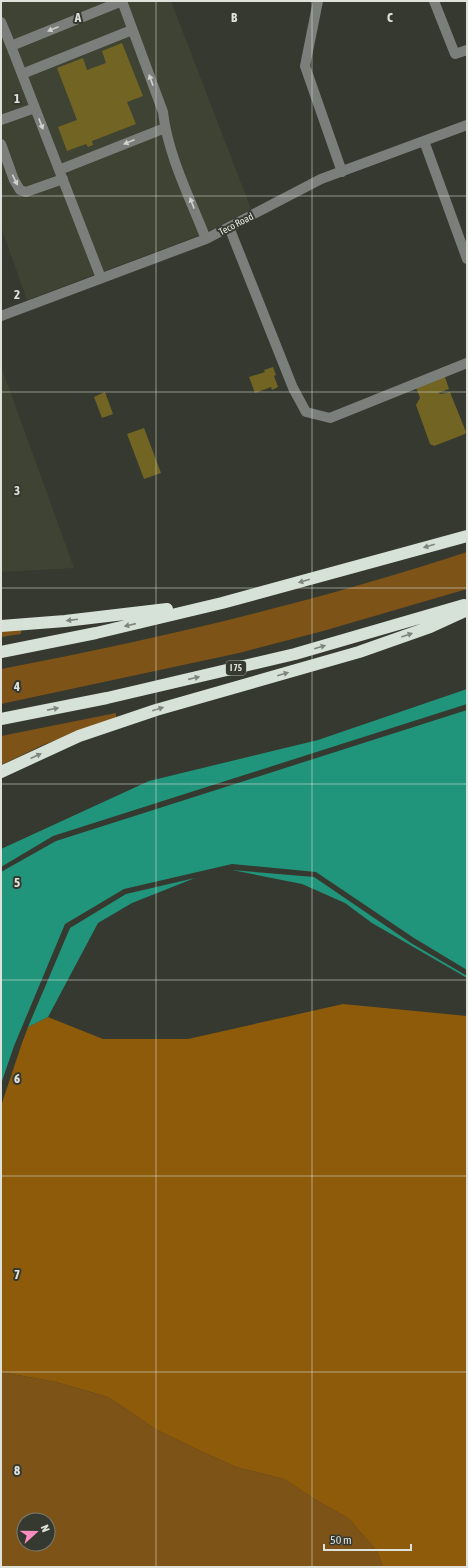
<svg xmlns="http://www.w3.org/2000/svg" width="468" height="1568" font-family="'Asap Condensed',sans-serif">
  <rect width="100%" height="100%" fill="#36392f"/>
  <path fill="#3e4333" d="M1,1h170l80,208 -48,25 -176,66 -26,-73z
    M1,366l73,202 -73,4z"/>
  <path fill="#7e5317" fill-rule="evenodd" d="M467,552v37l-144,42 -84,22 -238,51v-35c157,-30 314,-67 466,-117z
    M1,630h20v4l-20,3z
    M116,713v5l-73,27 -42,20v-29z
    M1,1372l55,10 52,15 49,33 48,23 31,14 48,12 32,21 32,18 29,33 6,16h-382zM24,1520h24v24h-24z"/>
  <path fill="#8d5b0a" d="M343,1004l124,12v551h-84l-6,-16 -29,-33 -32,-18 -32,-21 -48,-12 -31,-14 -48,-23 -49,-33 -52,-15 -55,-10v-266l21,-63 6,-16 20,-10 55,22h85z"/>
  <path fill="#20957b" d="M467,689v15l-414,132 -52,31v-18l148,-68 169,-41z
    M467,710v260l-53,-32 -98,-66 -84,-8 -108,25 -59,35 -51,122 -13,38v-212l55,-31z
    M232,870l82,7 97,66 56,33v2l-95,-55 -27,-20 -43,-19z
    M195,878l-63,25 -34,20 -50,94 -20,10 42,-99 56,-34z"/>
  <path fill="#726423" d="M122,43l21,53 -16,6 9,22 -44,17 1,4 -5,2 -2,-3 -19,7 -9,-24 19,-7 -20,-52 26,-10 4,12 19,-7 -4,-12z
    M273,367l3,8 -2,1 4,11 -6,3 -1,-3 -16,6 -6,-16 16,-5 -1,-2z
    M444,374l5,15 -11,4 3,1 9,-2 16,40 -1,2 -31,12 -4,-2 -14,-39 4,-7 -5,-13z
    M105,392l8,22 -11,4 -8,-21z
    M144,428l17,45 -17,6 -17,-45z"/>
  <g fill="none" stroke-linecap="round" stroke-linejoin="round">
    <path stroke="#7b7f7b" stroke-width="10" d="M318,1l-13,65 37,106
      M434,1l21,53 12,-4
      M1,22l10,24
      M22,74l110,-44
      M1,120l34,-12
      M424,141l43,118
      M1,144l13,36 6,10 6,2 37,-13
      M59,170l106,-42
      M229,227l64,161 13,24 24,6 137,-55
      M101,278l-90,-232 111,-45 41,111c5,44 27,86 43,127
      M1,316l205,-77 115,-60 146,-54"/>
    <path stroke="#d6e1d7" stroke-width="12" d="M1,626l64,-5 102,-12
      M1,652l95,-19 126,-30 245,-67
      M1,719l106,-21 188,-44 169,-49
      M1,772l78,-36 77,-26 203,-58 71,-25 37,-17"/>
  </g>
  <defs><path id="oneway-solid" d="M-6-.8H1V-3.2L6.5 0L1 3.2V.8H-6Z"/></defs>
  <g fill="#d0d2cd">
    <use href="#oneway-solid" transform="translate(53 29) rotate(158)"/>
    <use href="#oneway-solid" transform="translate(151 80) rotate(-110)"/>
    <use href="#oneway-solid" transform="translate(41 124) rotate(69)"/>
    <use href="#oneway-solid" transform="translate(129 142) rotate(158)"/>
    <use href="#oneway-solid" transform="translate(15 180) rotate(64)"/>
    <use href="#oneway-solid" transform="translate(192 203) rotate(-111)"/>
  </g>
  <g fill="#7e857b">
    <use href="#oneway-solid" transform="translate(429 546) rotate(164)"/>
    <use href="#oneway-solid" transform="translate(304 581) rotate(164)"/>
    <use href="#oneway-solid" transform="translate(72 620) rotate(173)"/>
    <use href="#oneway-solid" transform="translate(130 625) rotate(167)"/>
    <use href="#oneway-solid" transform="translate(407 635) rotate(-19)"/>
    <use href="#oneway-solid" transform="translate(320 647) rotate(-16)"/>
    <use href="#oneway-solid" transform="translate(283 674) rotate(-16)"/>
    <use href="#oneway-solid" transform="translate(194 678) rotate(-13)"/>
    <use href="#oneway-solid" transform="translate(53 709) rotate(-11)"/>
    <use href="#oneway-solid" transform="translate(158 709) rotate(-17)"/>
    <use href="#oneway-solid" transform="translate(36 756) rotate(-24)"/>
  </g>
  <path fill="none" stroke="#dfe1db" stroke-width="1" stroke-opacity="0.55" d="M156,1v1566M312,1v1566M1,196h466M1,392h466M1,588h466M1,784h466M1,980h466M1,1176h466M1,1372h466"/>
  <g text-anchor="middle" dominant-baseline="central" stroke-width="4" stroke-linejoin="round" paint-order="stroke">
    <rect fill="#36392f" stroke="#acafa7" stroke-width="1" x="226" y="661" width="20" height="14" rx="3"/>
    <g font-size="9" font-weight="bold" fill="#dfe1db">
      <text x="236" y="668">I 75</text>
    </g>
    <g font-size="10" fill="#dfe1db" stroke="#36392f">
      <text transform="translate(236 224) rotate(-27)">Teco Road</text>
    </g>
  </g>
  <g font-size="13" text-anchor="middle" font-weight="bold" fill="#dfe1db" stroke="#36392f" stroke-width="4" stroke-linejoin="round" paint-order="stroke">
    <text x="78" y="22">A</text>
    <text x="234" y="22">B</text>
    <text x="390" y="22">C</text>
    <text x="17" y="103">1</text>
    <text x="17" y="299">2</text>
    <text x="17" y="495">3</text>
    <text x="17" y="691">4</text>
    <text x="17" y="887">5</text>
    <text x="17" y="1083">6</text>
    <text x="17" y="1279">7</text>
    <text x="17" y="1475">8</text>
  </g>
  <rect width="468" height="1568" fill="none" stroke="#dfe1db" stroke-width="4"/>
  <g transform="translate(36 1532) rotate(69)"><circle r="19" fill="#36392f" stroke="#7a7c74"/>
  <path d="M0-3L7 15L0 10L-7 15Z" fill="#fe8ebd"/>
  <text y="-6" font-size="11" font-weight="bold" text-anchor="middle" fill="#dfe1db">N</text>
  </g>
  <path d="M324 1544v6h87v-6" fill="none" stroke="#dfe1db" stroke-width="2"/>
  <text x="330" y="1544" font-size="12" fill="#dfe1db" stroke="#36392f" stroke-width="3" paint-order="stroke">50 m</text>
</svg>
